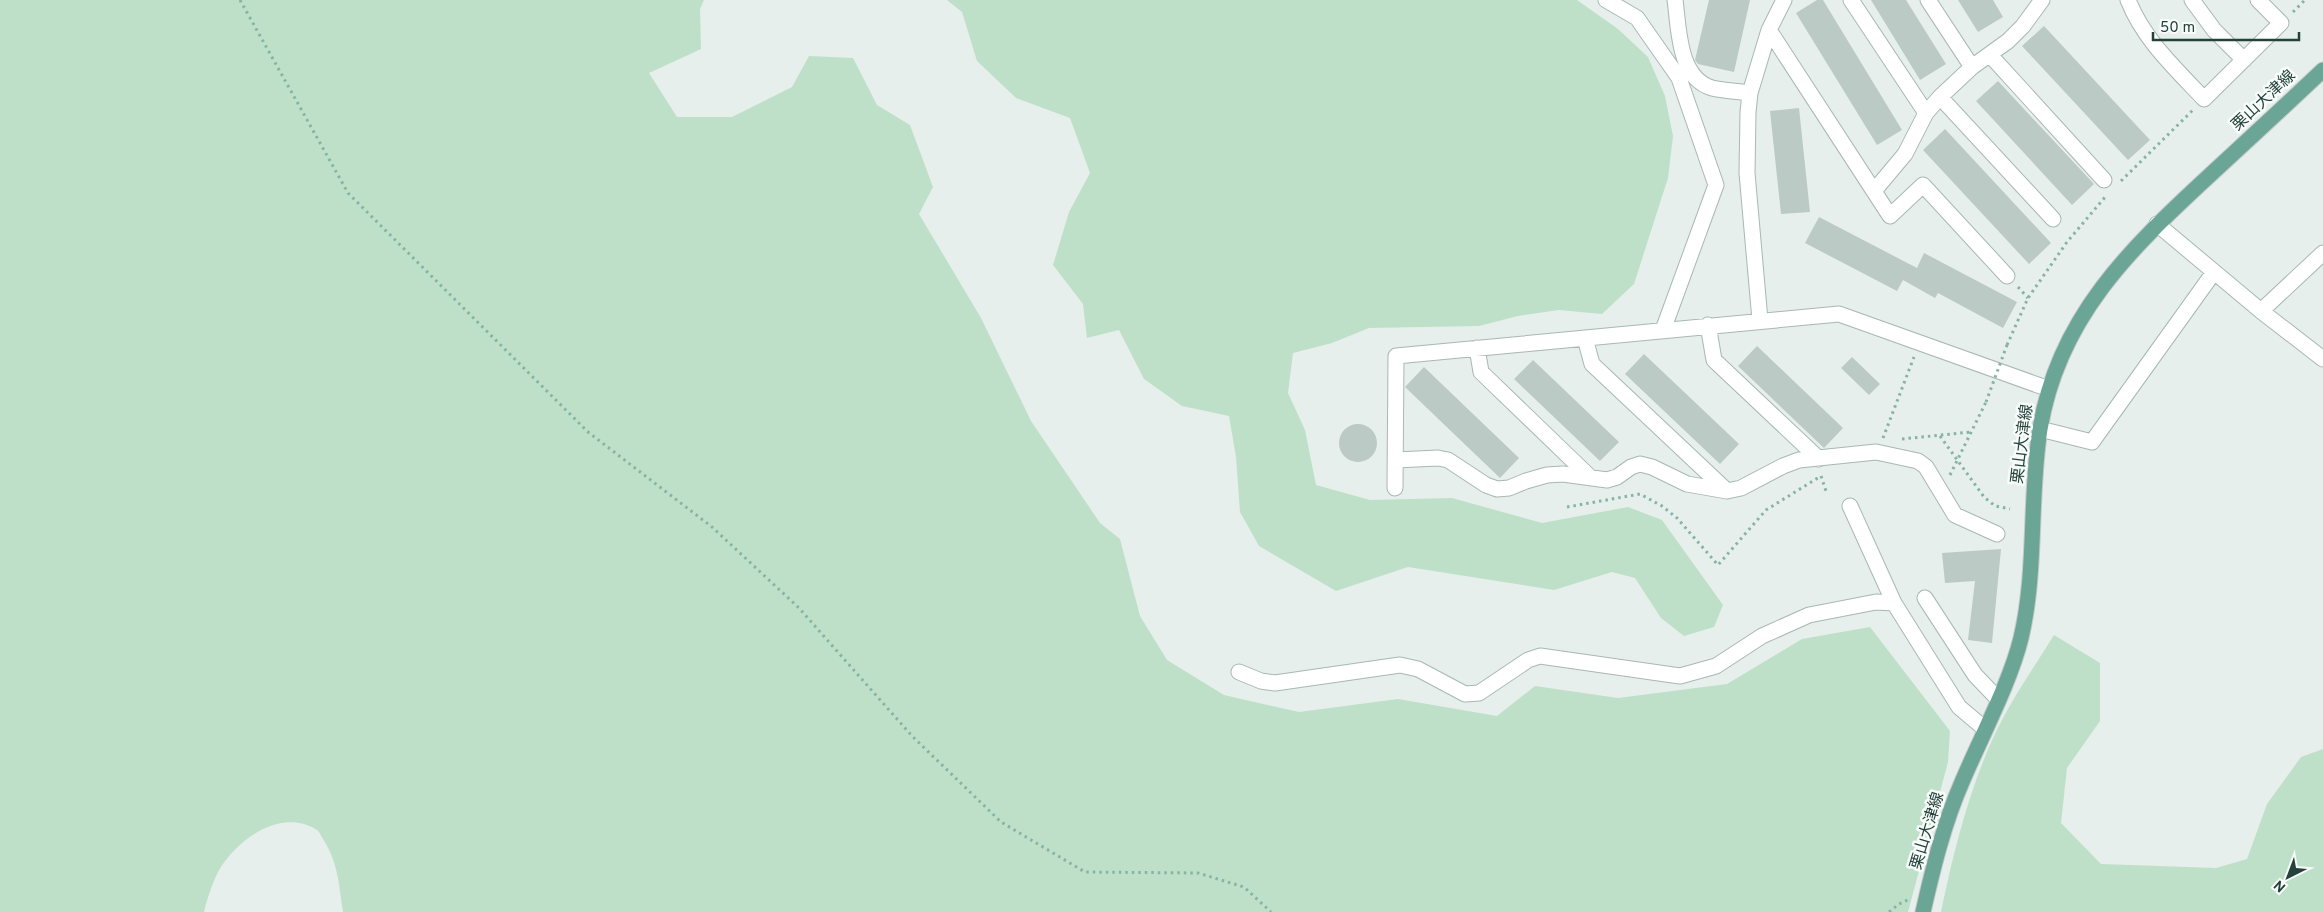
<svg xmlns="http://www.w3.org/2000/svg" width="2323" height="912" font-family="Overpass,'Noto Sans JP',sans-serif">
  <rect width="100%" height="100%" fill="#e6efeb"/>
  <path fill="#bfe0c8" d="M0,0h704l-4,9 1,40 -52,24 28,44h55l60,-30 17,-31 44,2 24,47 33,20 23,62 -14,27 62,104 50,103 69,102 20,16 20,77 27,44 57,35 75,17 99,-13 99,17 38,-30 83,12 109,-14 75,-45 68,-12 80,104 -2,31 -40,150h-1565c-4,-27 -5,-50 -20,-73 -2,-3 -4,-8 -6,-9 -36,-23 -81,10 -99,42 -6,12 -11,27 -14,40h-204z
    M947,0h630l41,29 30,28 17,39 8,40 -5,42 -34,106 -32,30 -43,-4 -41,6 -39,10 -110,2 -37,15 -39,10 -5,40 17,37 11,55 54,15 82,-2 90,25 86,-16 34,13 61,85 -9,22 -30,9 -23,-18 -26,-40 -23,-6 -58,18 -146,-23 -72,24 -77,-45 -19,-34 -4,-55 -7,-41 -47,-10 -38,-27 -25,-49 -32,8 -4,-34 -30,-39 16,-53 21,-39 -20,-55 -54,-20 -39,-37 -15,-49z
    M2054,635l46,28v58l-33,47 -6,55 40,41 115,4 31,-9 20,-55 34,-47 22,-8v163h-382c13,-63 31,-135 61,-192 15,-29 35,-57 52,-85z"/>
  <path fill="#bbcac4" d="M1709,0h41l-16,72 -36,-8 -3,-4z
    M1817,0h6l79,130 -25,15 -81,-132z
    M1871,0h35l40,64 -26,16z
    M1958,0h35l10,17 -25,15z
    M2044,26l106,114 -22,20 -106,-114z
    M1998,81l96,103 -22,21 -96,-104z
    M1799,108l11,104 -29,2 -11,-103z
    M1945,129l106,114 -22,21 -106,-114z
    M1819,217l98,51 7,-15 93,49 -14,26 -65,-35 -3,5 -32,-18 -6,11 -92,-48z
    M1757,346l86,82 -19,20 -86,-82z
    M1644,354l95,90 -19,20 -95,-90z
    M1852,357l28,27 -11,11 -28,-27z
    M1533,360l86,82 -19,19 -86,-82z
    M1424,367l95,91 -19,20 -95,-91z
    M1339 443a19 19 0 1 1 38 0a19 19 0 1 1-38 0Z
    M2001,549l-9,94 -24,-3 7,-59 -30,2 -3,-30z"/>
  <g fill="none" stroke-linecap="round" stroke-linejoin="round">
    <defs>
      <path id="minor" d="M1606,0l31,18 42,60 37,107 -53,145
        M1675,0c4,28 3,78 37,88 12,3 26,3 38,5
        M1851,0l75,113
        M1928,0l44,67
        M2128,0c16,40 47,68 76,99l77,-76 -23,-23
        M2192,0l22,30 30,30
        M1769,30l121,186 33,-31 84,91
        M1990,55l114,125
        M1940,97l113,122
        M1874,191l31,-37 21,-41 14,-16 32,-30 36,-26 15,-15 19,-26
        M2157,224l104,87 62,-58
        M2261,311l62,48
        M1760,320l-13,-147 1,-61 2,-19 19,-63 15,-30
        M1708,325l6,35 105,99
        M1585,338l7,26 135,127
        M1477,348l4,24 110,106
        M2040,429l52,13 122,-170
        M1396,460l42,-2 10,2 38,25 11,4 12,-1 17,-7 21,-6 16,-1 44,6 10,-3 14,-10 9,-3 12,3 35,17 40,7 14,-3 42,-22 16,-6 77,-8 42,9 8,6 29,48 42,19
        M1395,488l1,-132 443,-42 210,75
        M1850,506l44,97 65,104 26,22
        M1925,598l50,77 23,24
        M1239,672l22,9 14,2 125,-18 18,4 47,25 14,-1 49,-33 12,-4 140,20 36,-10 46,-30 47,-21 67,-13 18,1"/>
      <path id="major" d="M1923,912c10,-44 21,-89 39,-130 19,-45 48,-99 59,-144 16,-68 8,-140 19,-209 18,-111 90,-180 169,-253 38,-35 76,-70 114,-106"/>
    </defs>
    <use href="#minor" stroke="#a8b8b2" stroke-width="17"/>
    <use href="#major" stroke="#c2cac8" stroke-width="17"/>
    <path stroke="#86b3a5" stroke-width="3" stroke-dasharray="2.5 4" stroke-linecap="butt" d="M240,0l108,193 240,239 124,95 87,81 113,128 89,86 84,50 113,1 46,14 27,25
      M2293,12l12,-12
      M2121,181l72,-71
      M2018,287l10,11
      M2007,345l21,-47 39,-56 39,-46
      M1940,436l44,61 11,9 15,3
      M1883,438l31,-81
      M1902,439l69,-7
      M1950,475l36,-73
      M1821,476l6,18
      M1567,507l73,-13 22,12 15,12 41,47 48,-55 55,-34
      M1889,912l10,-8 11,-5"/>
    <use href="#minor" stroke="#fff" stroke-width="15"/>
    <use href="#major" stroke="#6aa596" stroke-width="15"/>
    <path stroke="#86b3a5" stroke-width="3" stroke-dasharray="2.5 4" stroke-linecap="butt" d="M1986,402l21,-57"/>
  </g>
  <g text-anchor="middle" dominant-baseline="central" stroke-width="5" stroke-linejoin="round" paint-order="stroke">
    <g font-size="16" fill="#24423a" stroke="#f7fbf9">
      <text transform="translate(2264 101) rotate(-43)">栗山大津線</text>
      <text transform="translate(2023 444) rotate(-83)">栗山大津線</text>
      <text transform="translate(1928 831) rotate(-73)">栗山大津線</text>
    </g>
  </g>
  <g transform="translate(2288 877) rotate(222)" stroke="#f7fbf9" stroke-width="4" paint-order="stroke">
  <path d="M0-4L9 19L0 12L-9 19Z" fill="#24423a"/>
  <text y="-8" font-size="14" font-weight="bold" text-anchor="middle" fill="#24423a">N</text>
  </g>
  <path d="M2153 32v8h146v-8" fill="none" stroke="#24423a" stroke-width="2.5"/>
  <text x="2160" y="32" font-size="15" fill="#24423a" stroke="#f7fbf9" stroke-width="4" paint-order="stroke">50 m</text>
</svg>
